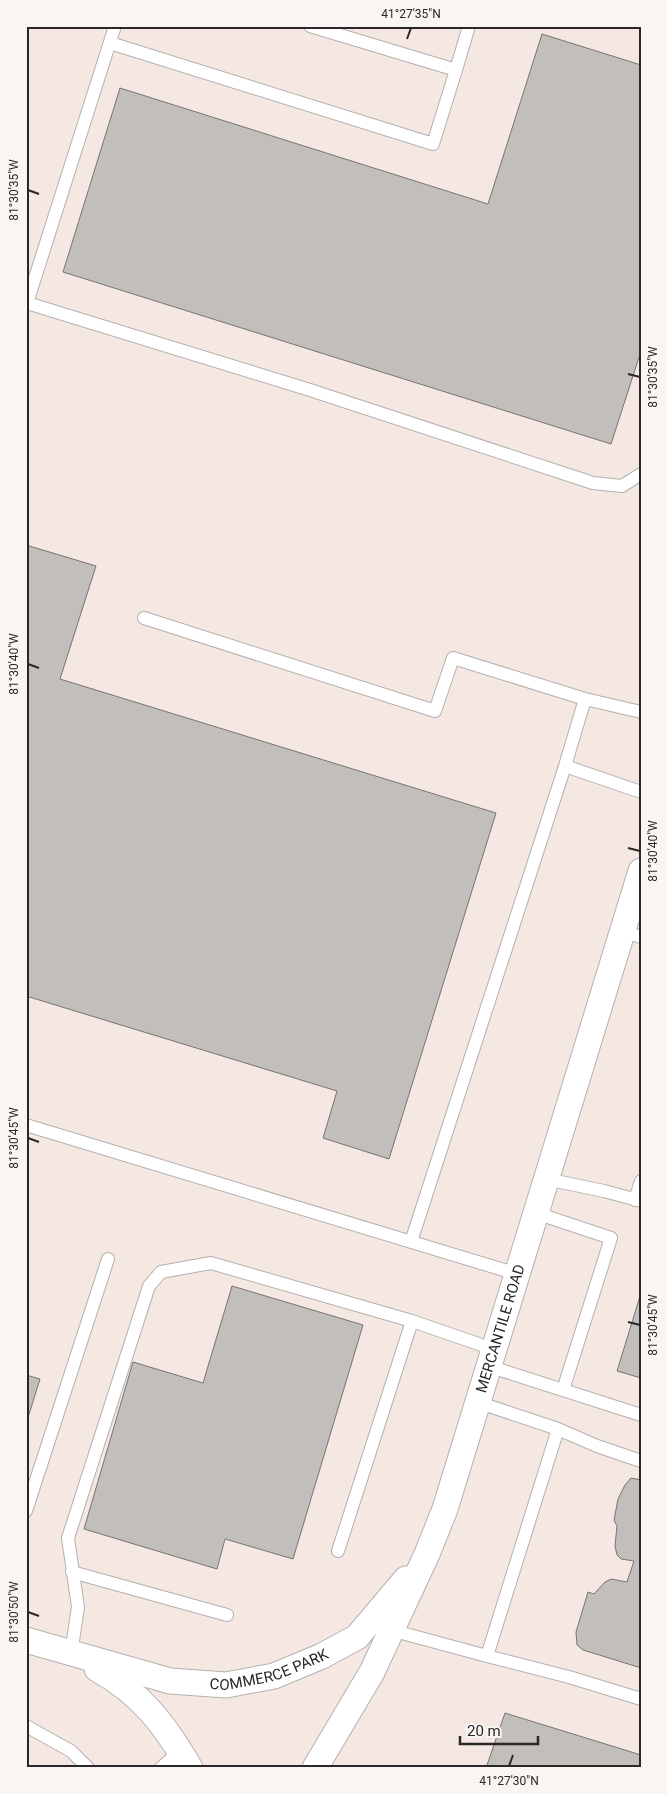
<svg xmlns="http://www.w3.org/2000/svg" width="667" height="1794" font-family="Roboto,sans-serif">
  <rect width="100%" height="100%" fill="#faf5f3"/>
  <path fill="#f5e8e3" d="M26,26h615v1742h-615z"/>
  <path fill="#c1bebb" stroke="#777471" d="M542,34l99,31v286l-30,93 -548,-172 57,-184 368,116z
    M26,545l70,21 -36,113 436,134 -107,346 -66,-21 14,-47 -311,-95z
    M232,1286l131,39 -70,234 -68,-20 -8,30 -133,-40 49,-167 70,21z
    M641,1293v85l-24,-7z
    M26,1375l14,4 -14,45z
    M631,1478l10,2v188l-58,-18 -6,-5 -1,-13 12,-40 6,2 11,-12 6,-3 16,3 7,-21 -13,-2 -4,-4 -2,-9 2,-20 -3,-6 4,-21 7,-14z
    M505,1713l136,42v13h-155z"/>
  <g fill="none" stroke-linecap="round" stroke-linejoin="round">
    <defs>
      <path id="lane" d="M115,26l-88,277 283,87 283,93 29,3 19,-12
        M310,26l146,44 13,-44
        M110,43l323,101 23,-74
        M144,618l291,93 18,-53 132,41
        M565,766l20,-67 56,13
        M622,931l19,6
        M26,1125l491,149
        M546,1179l58,12 37,10
        M635,1200l6,-19
        M536,1213l75,25 -48,152
        M411,1242l154,-476 76,26
        M412,1321l81,28
        M488,1366l153,49
        M558,1429l39,17 44,15
        M26,1511l82,-252
        M72,1572l155,43
        M387,1629l100,27 71,-227 -81,-27
        M71,1654l7,-47 -10,-69 81,-252 12,-14 50,-9 201,58 -74,230
        M487,1656l82,21 72,22
        M26,1726l45,25 17,17
        M161,1768l19,-17"/>
      <g id="street">
        <path id="s1" d="M26,1640l144,41 56,4 48,-9 48,-20 35,-19 49,-58"/>
        <path d="M97,1669c44,24 68,56 93,99"/>
        <path id="s2" d="M315,1768l57,-96 55,-118 18,-45 196,-638"/>
      </g>
    </defs>
    <use href="#lane" stroke="#b5b0ae" stroke-width="14"/>
    <use href="#street" stroke="#b5b0ae" stroke-width="27"/>
    <use href="#lane" stroke="#fff" stroke-width="12"/>
    <use href="#street" stroke="#fff" stroke-width="25"/>
  </g>
  <path fill="none" stroke="#292727" stroke-width="2" d="M407,39l4,-11M28,190l11,4M628,374l12,3M28,664l11,4M628,848l12,3M28,1138l11,4M628,1322l12,3M28,1612l11,4M509,1766l4,-11"/>
  <g text-anchor="middle" dominant-baseline="central" stroke-width="5" stroke-linejoin="round" paint-order="stroke">
    <g font-size="15" fill="#292727" stroke="#faf5f3">
      <text stroke="none"><textPath href="#s2" startOffset="479">MERCANTILE ROAD</textPath></text>
      <text stroke="none"><textPath href="#s1" startOffset="251">COMMERCE PARK</textPath></text>
    </g>
  </g>
  <rect width="667" height="1794" fill="none" stroke="#faf5f3" stroke-width="55"/>
  <path d="M460 1736v8h78v-8" fill="none" stroke="#292727" stroke-width="2.5"/>
  <text x="467" y="1736" font-size="15" fill="#292727" stroke="#faf5f3" stroke-width="4" paint-order="stroke">20 m</text>
  <rect x="28" y="28" width="612" height="1738" fill="none" stroke="#292727" stroke-width="2"/>
  <g font-size="12" text-anchor="middle" fill="#292727">
    <text x="411" y="18">41°27'35"N</text>
    <text transform="translate(14 190) rotate(-90)" y="4">81°30'35"W</text>
    <text transform="translate(653 377) rotate(-90)" y="4">81°30'35"W</text>
    <text transform="translate(14 664) rotate(-90)" y="4">81°30'40"W</text>
    <text transform="translate(653 851) rotate(-90)" y="4">81°30'40"W</text>
    <text transform="translate(14 1138) rotate(-90)" y="4">81°30'45"W</text>
    <text transform="translate(653 1325) rotate(-90)" y="4">81°30'45"W</text>
    <text transform="translate(14 1612) rotate(-90)" y="4">81°30'50"W</text>
    <text x="509" y="1785">41°27'30"N</text>
  </g>
</svg>
